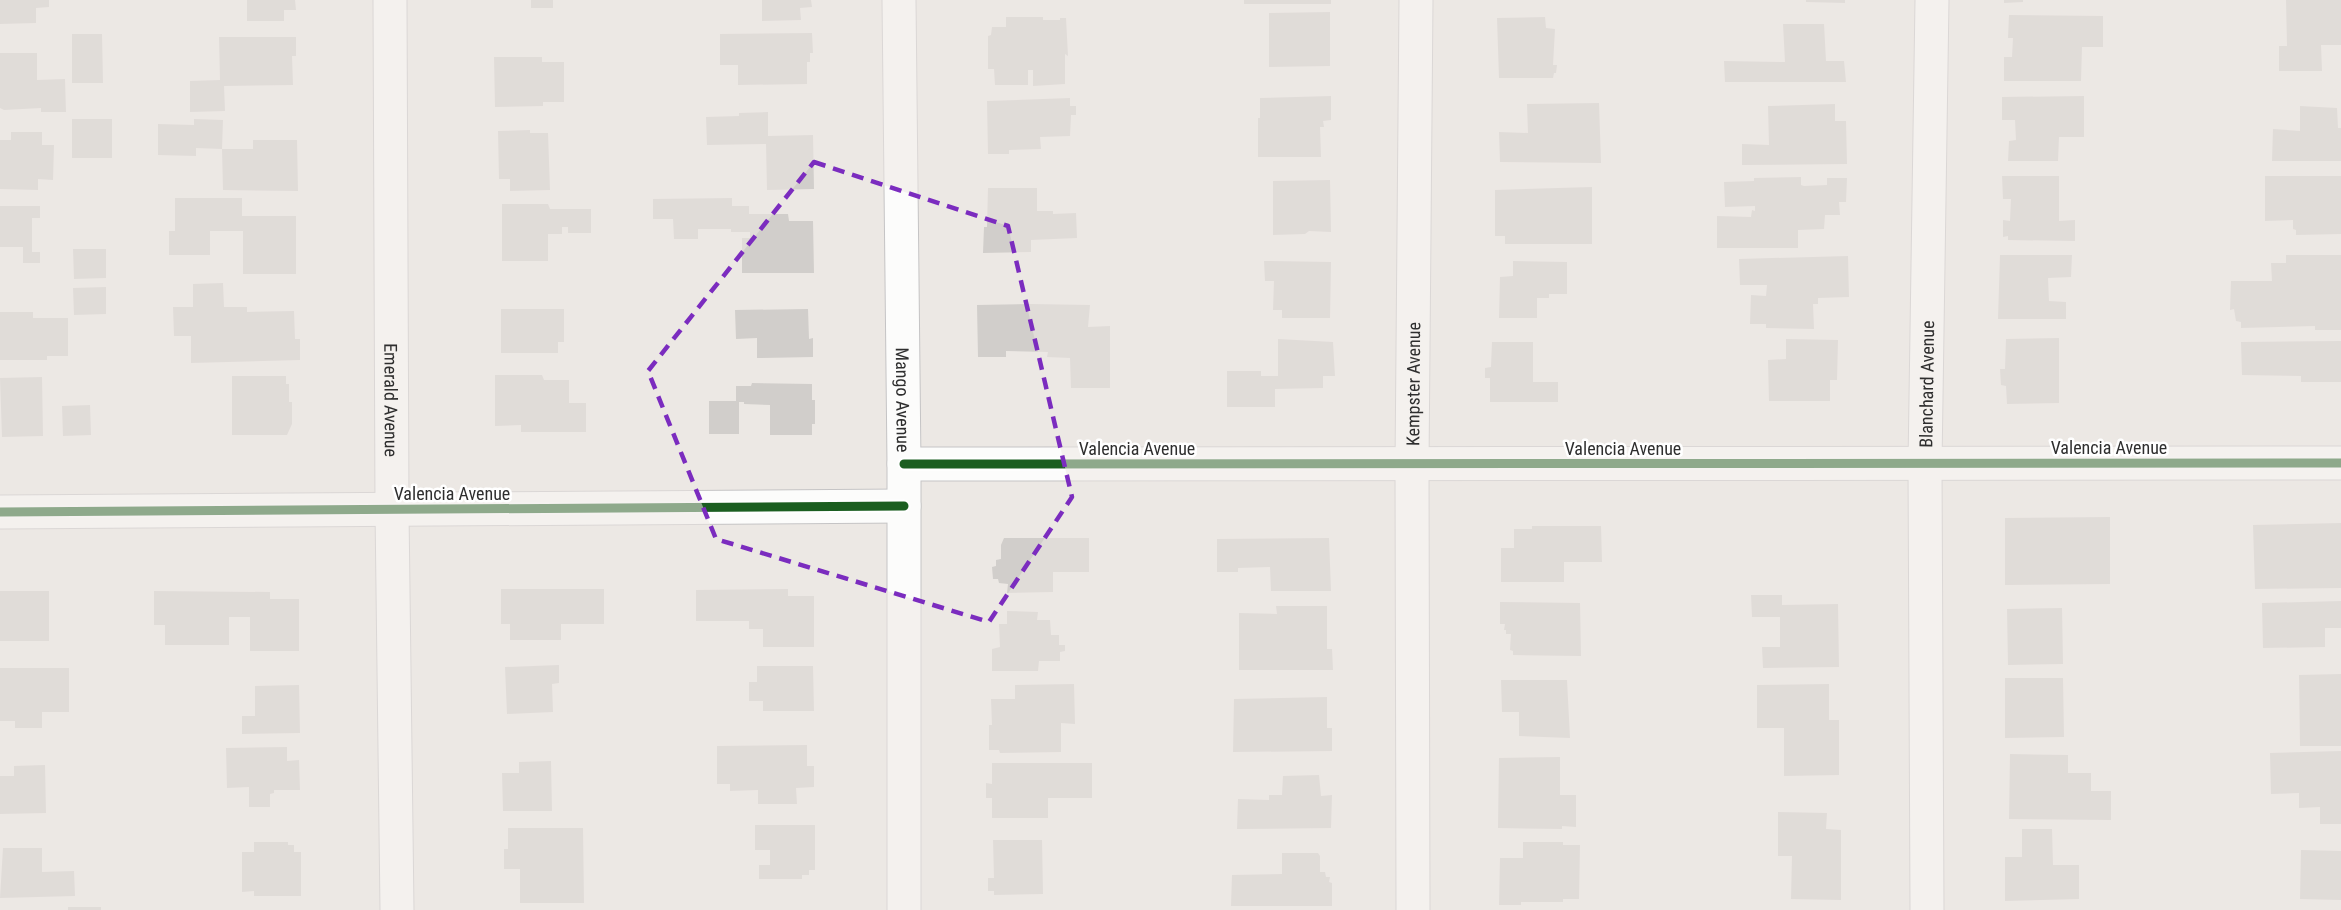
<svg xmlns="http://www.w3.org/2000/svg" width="2341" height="910" font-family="'Roboto Condensed',sans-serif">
  <rect width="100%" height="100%" fill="#ece8e4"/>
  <path fill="#d1cecb" d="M0,0h49v7l-13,1v15l-36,1z
    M247,0h48l1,10h-12v11h-37z
    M531,0h22v8h-22z
    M762,0h49l1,7 -12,1 1,12 -39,1z
    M1244,0h87v4h-87z
    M1806,0h39v3l-39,-1z
    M2004,0h19v2l-19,1z
    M2286,0h55v45h-20l1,26h-43v-25h8z
    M1330,12v54l-61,1v-54z
    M2009,15l94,1v31h-21l-1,34h-77v-24h8l1,-19h-5z
    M1006,17h37v3h17v-2h6l2,38 -3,-2v30l-32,2v-16h-5v15h-33l-1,-16h-6v-33l3,-1 1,-8h14z
    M1545,17l1,11 9,1 -2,36h4l-1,8h-2l-1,5h-54l-2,-60z
    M1783,24h41l2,37h18l2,21h-121l-1,-21 61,1z
    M812,33l1,20h-3v9h-3v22l-69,1v-20h-18v-31z
    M72,34h30l1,49h-31z
    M219,37h77v19h-4l1,29 -69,1 1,25 -35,1v-31l30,-1z
    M0,53h37v27l28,-1 1,33h-25v-4l-37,2 -4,-2z
    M494,57h48v5h22v40h-21v4l-48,1z
    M1331,96v24l-8,1 1,6h-4l1,30h-63v-39h2v-20z
    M2084,96v41h-25l-1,24h-50l1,-20 7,-1 -1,-20h-13v-23z
    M1070,98v8h6v9h-5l-1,21 -30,1 1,12 -32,1v4h-21l-1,-53z
    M1599,103l2,60 -101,-1 -1,-30 29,1 -1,-29z
    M1835,104v17h11l1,43 -105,1v-21l27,1 -1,-39z
    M2300,106l37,2 1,20h3v33h-69l1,-32 27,2z
    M768,112v24l45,-1 1,54 -47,1 -1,-46 -59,1 -1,-28 33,-1v-3z
    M72,119h40v39h-40z
    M194,119l29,1 -1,29 -26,-1v8l-38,-1v-31l36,1z
    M530,130v3h18l2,57 -40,1v-12h-11l-1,-48z
    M11,132h31v13h12l-1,35 -15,-1v11l-38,-1v-49h11z
    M253,140h44l1,51 -75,-1 -1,-41h31z
    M2002,176h57v45l16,-1v21l-67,-1v-4l-5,1v-17l7,1 1,-22h-8z
    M2265,176h76v58l-45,1v-5l-3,-1v-9l-28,1z
    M1801,177v8l3,1 23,-1v-7h20l-1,24h-7l1,13h-15l-1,14 -26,1v18h-81v-32l34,1 1,-7 3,1v-5l-30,1 -1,-25 30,-1v-3z
    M1330,180l1,52 -22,-1 -4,3 -32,1v-54z
    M1592,187v57h-87v-8h-10v-46z
    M988,188h49v23h16v3l23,-1 1,25 -46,2v12l-48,1 1,-26h3z
    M175,198h67v18h54v58h-53v-43h-33v24h-41v-24h6z
    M732,198v8h17v8h39l1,7h24l1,52h-72v-35h8v-6h-19v-3h-33v10h-24l-1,-20h-20v-20z
    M502,204h46l2,5h41v24h-23v-6h-6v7h-14v27h-46z
    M0,206h40v12h-8v34h8v11h-17v-16h-23z
    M73,249h33v29l-32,1z
    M2000,255h72l-1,22 -23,1 1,23 17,1v17h-68z
    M2286,255h55v75h-26v-4l-74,2v-6l-5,-1 -2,-12 -4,1 1,-29h41l-1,-18h15z
    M1848,256l1,41 -31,1v6h-5l1,25 -48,-1v-4h-16l1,-29 15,1 1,-11h-27l-1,-26z
    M1264,261l67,1 -1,56h-48v-8h-9l1,-29h-9z
    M1513,261l54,1v32h-18v4h-12v20h-38l1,-41 13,-1z
    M223,283l1,24h23v5l47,-1 1,28h5v21l-109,3v-27h-17l-1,-29h20v-23z
    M106,287v27l-32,1 -1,-27z
    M1031,304l59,1 -2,22 22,-1v62h-39l-1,-30 -23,-1 1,-5 -42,-1v6h-28l-1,-52z
    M501,309h63v33h-6v11h-57z
    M808,309l1,30 4,-1v19l-56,1v-20l-21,1 -1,-29z
    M0,312h33v6h35v38h-21v4h-47z
    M2059,338v65l-52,1 -1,-18 -5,-1 -1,-16h5l1,-30z
    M1278,339l55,3 2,34h-12v12l-48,1v18h-48v-36h34v5h17z
    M1786,339l52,1 -1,40h-7v21h-61l-1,-41 18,-1z
    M2341,341v41h-40v-6l-59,-1 -1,-33z
    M1492,342h41v40h25v20h-68v-24h-5v-10l6,-1z
    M495,375h47l2,5h25v23h17v29h-65v-7l-26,1z
    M232,376h54v8h3v18h3v22l-5,11h-55z
    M42,377l1,59 -41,1 -2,-59z
    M752,383l60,1v16h3v24h-3v11h-42v-30l-26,-1v-2h-5v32h-30v-33h27v-15h15z
    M90,405l1,30 -28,1 -1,-30z
    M2110,517v67l-105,1v-67z
    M2341,523v65l-86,1 -2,-64z
    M1532,526h69l1,36h-38v20h-63v-34h13v-19h18z
    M1004,538h85v34h-36v20l-46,1 1,-9 -9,-1 -1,-4h-5l-1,-12 4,-1v-6l5,-1v-14z
    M1329,538l2,53h-60l-1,-24 -32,1v4h-21v-33z
    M501,589h103v35h-43v16h-51v-16h-9z
    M788,589v7h26v51h-51v-18h-14v-8h-53v-31z
    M0,591h49v50h-49z
    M154,591l116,1v7h29v52h-49v-34h-21v28h-64v-20h-11z
    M1751,595h31v10l56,-1 1,63 -76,1 -1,-21h18v-30h-28z
    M2341,601v27h-16v19l-62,1 -1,-45z
    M1500,602l80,1 1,53 -68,-1v-4l-3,-1 1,-16h-5v-4h-2l1,-6h-5z
    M1276,606h51v43h5l1,21h-94v-57l38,1z
    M2062,608l1,56 -55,1 -1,-56z
    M1007,611l31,1 -1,8h13l1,15h8v10h6v6l-5,1v9h-21l-1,10h-46v-22l8,-2 -1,-23h8z
    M559,665v18l-7,1 1,28 -46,2 -2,-47z
    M757,666h56l1,45h-51v-10h-14v-19h8z
    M0,668h69v44h-27v16h-27v-7h-15z
    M2341,674v72h-41l-1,-71z
    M2005,678h58l1,59 -59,1z
    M1501,680h66l3,58 -51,-2v-24h-17z
    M1074,684l1,40 -14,-1v29l-61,1 -1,-3h-10v-25h3l-1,-26h24v-14z
    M1829,684v36h10v55l-55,1v-48h-27v-43z
    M299,685l1,48 -58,1v-18h13v-30z
    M1327,697v31h5v23l-99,1 1,-53z
    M807,745v21h7v21l-18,1 1,16h-39v-14l-28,1v-7h-13v-38z
    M287,747v14l12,-1 1,30h-26v3l-4,1v13h-21v-20l-22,1 -1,-40z
    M2341,751v73h-21v-17l-21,1v-15l-28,1 -1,-41z
    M2010,754l58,1v18h23v18h20v29l-102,-1z
    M1560,757v38h16v32l-14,-1v3l-64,-1 1,-70z
    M551,761l1,50h-49l-1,-38h17v-11z
    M992,763h100v35h-44v20h-56v-20h-6v-15l6,1z
    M45,765l1,48 -46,1v-38h14v-10z
    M1319,775l2,21 11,-1 -1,33 -94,1 1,-30 31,1v-5h13l1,-19z
    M1778,812l49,1 -1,16 15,1v70l-50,-1 1,-43h-14z
    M755,825h60v45h-6v5h-7v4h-43v-14h11v-15h-15z
    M508,828h75l1,75h-64v-34h-16v-20h4z
    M2022,829h30l1,36h26v34l-74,2v-44h17z
    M993,840h49l1,54 -49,1v-4h-6v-13h6z
    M254,842h34v3h6v7h7v44h-47v-5l-12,1v-40h12z
    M1523,842h40v3h17l-1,54h-16v3h-42v3h-22l1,-47h23z
    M3,848h39v24l32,-1 1,25 -75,2z
    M2301,850l40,1v49l-41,-1z
    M1282,853h36l2,3v16h5l1,5h4l-1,5 3,1v23h-101l1,-31 50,-1z
    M68,907h33v3h-33z"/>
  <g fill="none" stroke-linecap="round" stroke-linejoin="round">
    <defs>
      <g id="minor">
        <path id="s1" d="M390,0l2,510 5,400"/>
        <path id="s2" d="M899,0l5,464v446"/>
        <path d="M904,464l1437,-1"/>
        <path d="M0,512l904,-6"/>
        <path id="s3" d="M1413,910l-1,-445 4,-465"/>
        <path id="s4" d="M1927,910l-2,-446 7,-464"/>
      </g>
    </defs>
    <use href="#minor" stroke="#c5c4c5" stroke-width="35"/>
    <use href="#minor" stroke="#fcfcfb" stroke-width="33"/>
    <defs>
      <path id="cycleway" d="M904,464l1437,-1
        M0,512l904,-6"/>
    </defs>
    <use href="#cycleway" stroke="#fff" stroke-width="13"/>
    <use href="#cycleway" stroke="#1b5e20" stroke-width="9"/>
  </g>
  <path d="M0 0H2341V910H0ZM814,162l194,64 64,271 -83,125 -273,-83 -68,-168z" fill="#ece8e4" fill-opacity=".55" fill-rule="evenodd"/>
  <path fill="none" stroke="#7b2cbf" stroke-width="4.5" stroke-dasharray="12 8" stroke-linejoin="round" d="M814,162l194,64 64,271 -83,125 -273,-83 -68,-168z"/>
  <g text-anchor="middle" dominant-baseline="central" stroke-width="5" stroke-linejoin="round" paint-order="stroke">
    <g font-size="18" fill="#2e2e2e" stroke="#fff">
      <text stroke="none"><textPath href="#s3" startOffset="526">Kempster Avenue</textPath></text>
      <text stroke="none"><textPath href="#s4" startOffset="526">Blanchard Avenue</textPath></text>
      <text stroke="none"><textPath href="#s1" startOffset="400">Emerald Avenue</textPath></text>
      <text stroke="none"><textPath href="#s2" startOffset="400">Mango Avenue</textPath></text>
      <text x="2109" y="447">Valencia Avenue</text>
      <text x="1137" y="448">Valencia Avenue</text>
      <text x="1623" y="448">Valencia Avenue</text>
      <text x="452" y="493">Valencia Avenue</text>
    </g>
  </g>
</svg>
